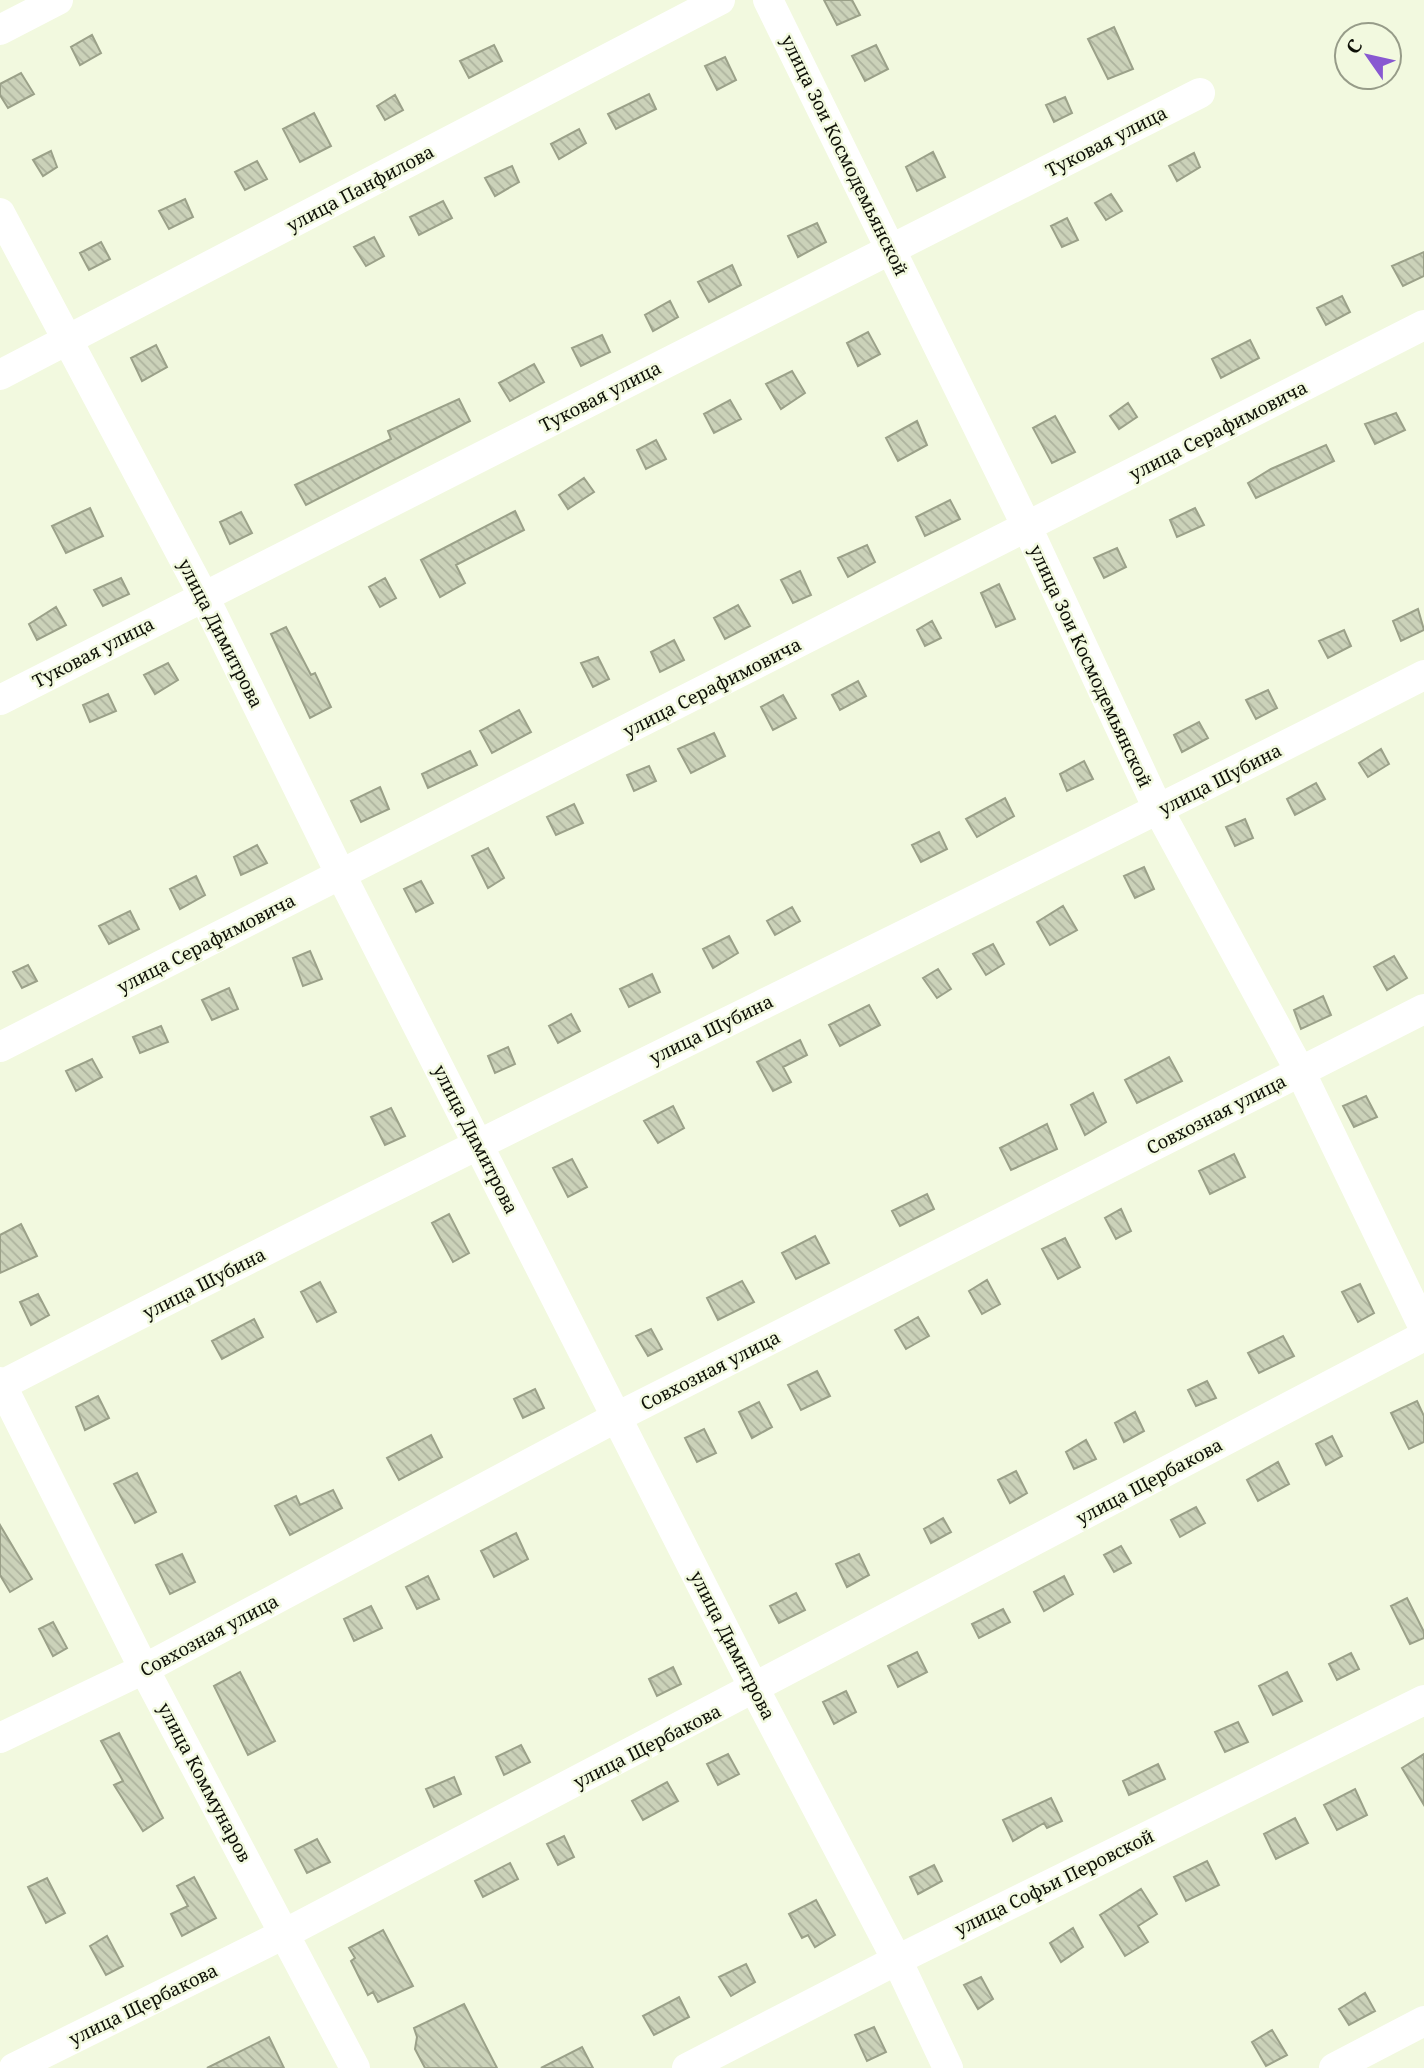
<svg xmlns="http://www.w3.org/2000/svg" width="1424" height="2068" font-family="'Noto Serif',serif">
  <defs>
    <pattern id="building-back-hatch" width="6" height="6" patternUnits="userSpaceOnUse" patternTransform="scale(1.75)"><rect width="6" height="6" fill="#cbd2b9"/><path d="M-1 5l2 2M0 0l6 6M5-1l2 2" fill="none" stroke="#adb39e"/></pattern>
  </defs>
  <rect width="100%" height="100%" fill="#f2f9df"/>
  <path fill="url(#building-back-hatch)" stroke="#9ba189" stroke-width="2" d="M824,0h28l8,15 -23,10z
    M1114,27l19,42 -25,10 -20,-40z
    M92,35l9,18 -21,12 -9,-18z
    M494,45l8,16 -33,17 -9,-17z
    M876,45l12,24 -23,12 -13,-25z
    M725,57l11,23 -19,10 -12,-24z
    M21,73l13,21 -26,14 -8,-13v-11z
    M649,94l7,15 -40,20 -8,-15z
    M395,95l8,15 -18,10 -8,-14z
    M1065,97l7,16 -18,9 -8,-17z
    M314,113l17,33 -31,16 -17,-33z
    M579,129l7,14 -27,16 -8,-15z
    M51,151l6,16 -14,9 -10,-16z
    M933,152l12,25 -28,14 -11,-24z
    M1194,153l6,14 -23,14 -8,-15z
    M257,161l10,18 -22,11 -10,-18z
    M512,166l7,16 -24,14 -10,-18z
    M1111,194l11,17 -16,9 -11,-17z
    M185,199l8,18 -24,12 -10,-18z
    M443,201l9,17 -33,17 -9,-18z
    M1067,218l11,22 -16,7 -11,-21z
    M817,223l9,19 -28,15 -10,-21z
    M374,237l10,19 -18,10 -12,-19z
    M101,242l9,17 -21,11 -9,-17z
    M1424,252v24l-21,10 -11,-20z
    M732,265l9,20 -32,17 -11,-20z
    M1342,296l8,16 -24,13 -9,-17z
    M670,301l8,16 -25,14 -8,-16z
    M868,332l12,22 -22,12 -11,-23z
    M602,335l8,17 -29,14 -9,-18z
    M1250,340l9,18 -38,20 -9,-19z
    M156,345l11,22 -25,14 -11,-23z
    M534,364l10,18 -34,19 -11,-18z
    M792,371l13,22 -24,16 -15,-25z
    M459,399l11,22 -164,84 -11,-20 96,-46 -3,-8z
    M730,400l11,19 -27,14 -10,-19z
    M1128,403l9,14 -18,12 -9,-13z
    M1396,413l9,17 -30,14 -10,-20z
    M1055,416l20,36 -23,11 -19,-35z
    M917,421l10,24 -29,16 -12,-23z
    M656,440l10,19 -20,10 -9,-19z
    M1326,445l8,16 -78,37 -8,-15 23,-14z
    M584,478l10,14 -26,17 -9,-14z
    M950,500l10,19 -35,17 -9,-19z
    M90,508l13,28 -37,17 -14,-27z
    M1195,508l9,17 -27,12 -7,-17z
    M515,511l9,19 -68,35 9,18 -25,14 -19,-37z
    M241,512l11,21 -22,11 -10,-22z
    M867,545l8,17 -27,15 -10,-19z
    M1117,548l9,19 -22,11 -10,-20z
    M800,571l11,24 -18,8 -12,-23z
    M121,578l8,16 -26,12 -9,-16z
    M385,578l11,20 -16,9 -11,-20z
    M999,584l16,35 -19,8 -15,-34z
    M738,605l12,21 -25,13 -11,-21z
    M56,607l10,18 -29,15 -8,-16z
    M1418,609l6,21 -23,11 -8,-20z
    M932,621l9,17 -16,8 -8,-16z
    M286,627l25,48 4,-2 16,34 -21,11 -39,-84z
    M1344,630l7,16 -23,12 -9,-17z
    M674,640l10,20 -24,12 -9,-20z
    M598,657l11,22 -16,8 -12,-24z
    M168,663l10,17 -23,14 -11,-19z
    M858,681l8,15 -26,14 -8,-15z
    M1268,690l9,18 -21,11 -10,-19z
    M108,694l8,17 -26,11 -7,-17z
    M783,695l13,23 -23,12 -12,-23z
    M519,710l12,22 -39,21 -12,-22z
    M1199,722l9,16 -26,14 -8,-17z
    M714,733l11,23 -34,17 -13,-24z
    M1381,749l8,15 -21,13 -9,-14z
    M470,751l7,14 -49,23 -6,-14z
    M1084,761l9,18 -26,12 -7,-17z
    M649,766l7,15 -22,10 -7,-16z
    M1316,783l9,16 -30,16 -8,-16z
    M380,787l9,22 -28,13 -10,-21z
    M1005,798l9,18 -37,21 -11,-18z
    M574,804l9,19 -27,12 -9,-18z
    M1245,819l8,19 -18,8 -9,-19z
    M939,832l8,17 -26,13 -9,-17z
    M257,845l10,18 -26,12 -7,-18z
    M488,848l16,30 -16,10 -16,-32z
    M1144,867l10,22 -19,9 -11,-22z
    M196,876l9,19 -25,14 -10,-20z
    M421,881l12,22 -17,9 -12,-23z
    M1063,906l14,24 -27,15 -13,-23z
    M792,907l8,14 -25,14 -8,-14z
    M130,911l9,18 -30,15 -10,-18z
    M729,936l9,17 -25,15 -10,-19z
    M993,944l11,20 -18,11 -13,-21z
    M310,951l12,28 -19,7 -10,-28z
    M1394,956l13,22 -20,12 -13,-23z
    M28,965l9,16 -15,7 -9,-16z
    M938,969l13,20 -14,9 -14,-20z
    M652,974l8,18 -31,15 -9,-18z
    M229,988l9,21 -26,11 -10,-20z
    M1323,996l8,19 -30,14 -7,-19z
    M869,1005l11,20 -40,21 -11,-21z
    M571,1014l9,17 -22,12 -9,-17z
    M161,1026l7,16 -28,11 -7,-16z
    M800,1040l7,15 -24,12 8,15 -18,9 -16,-29z
    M508,1047l7,17 -20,9 -7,-17z
    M1169,1057l13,24 -45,22 -12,-23z
    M92,1059l10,18 -26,14 -10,-20z
    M1093,1093l13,29 -21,13 -14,-30z
    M1366,1096l11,21 -23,10 -11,-21z
    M673,1106l11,22 -26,15 -14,-22z
    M391,1108l14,28 -20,9 -14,-28z
    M1047,1124l10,25 -46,21 -11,-22z
    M1234,1154l11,23 -35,17 -11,-23z
    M572,1159l15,28 -19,10 -15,-29z
    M927,1194l7,15 -34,17 -8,-15z
    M1121,1209l10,22 -15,8 -11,-21z
    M449,1214l20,39 -16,9 -21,-39z
    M21,1224l16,32 -37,17v-38z
    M815,1236l14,27 -33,16 -14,-26z
    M1065,1238l15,29 -22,12 -16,-30z
    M987,1280l13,24 -18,10 -13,-23z
    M742,1281l12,21 -36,18 -11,-22z
    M320,1282l16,30 -19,10 -16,-30z
    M1360,1284l14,29 -16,9 -16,-30z
    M38,1294l11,21 -18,10 -11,-23z
    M918,1317l11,19 -23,13 -11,-19z
    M254,1319l9,18 -41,22 -10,-18z
    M651,1329l11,20 -14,7 -12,-20z
    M1283,1336l11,20 -35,17 -11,-20z
    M817,1371l13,25 -29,14 -13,-25z
    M1207,1381l9,17 -20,8 -8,-16z
    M535,1389l9,19 -21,10 -9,-19z
    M98,1396l11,22 -24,12 -9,-23z
    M1417,1401l7,15v26l-15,7 -18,-36z
    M759,1402l13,25 -20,11 -13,-26z
    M1135,1412l9,19 -20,11 -9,-19z
    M704,1429l12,24 -19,9 -12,-24z
    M431,1435l11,22 -43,23 -12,-22z
    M1332,1436l10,20 -16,9 -10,-21z
    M1086,1440l10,19 -22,10 -8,-17z
    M1278,1462l11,22 -31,17 -11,-21z
    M1016,1471l11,22 -17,10 -12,-23z
    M137,1473l19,39 -21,11 -21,-39z
    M333,1490l9,18 -52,27 -15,-29 21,-10 4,9z
    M1196,1507l9,16 -25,14 -9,-17z
    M943,1518l8,14 -20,11 -7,-14z
    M0,1525l32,54 -22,13 -10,-17z
    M516,1533l12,26 -34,18 -13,-26z
    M1121,1546l10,17 -17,9 -10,-17z
    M182,1554l13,28 -25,12 -14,-29z
    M859,1554l10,21 -22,12 -11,-23z
    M428,1576l11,23 -22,10 -11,-22z
    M1064,1576l9,18 -29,17 -10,-19z
    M796,1593l9,17 -26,13 -9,-17z
    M1407,1598l17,34v6l-14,6 -19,-38z
    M371,1606l11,22 -28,13 -10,-22z
    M1003,1609l7,13 -31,16 -7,-14z
    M53,1622l14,26 -14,8 -14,-27z
    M917,1652l10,20 -29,15 -10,-21z
    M1351,1653l8,16 -22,11 -8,-16z
    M673,1667l8,17 -24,12 -8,-17z
    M240,1672l35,69 -27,14 -34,-69z
    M1287,1672l15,29 -29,14 -14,-29z
    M846,1691l10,21 -22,12 -11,-22z
    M1238,1722l10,20 -23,10 -10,-20z
    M119,1733l44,85 -20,13 -29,-46 9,-4 -22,-40z
    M521,1745l9,17 -26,13 -8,-18z
    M728,1754l11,20 -21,11 -11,-21z
    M1424,1754v51l-22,-37z
    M1158,1764l7,15 -36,16 -6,-14z
    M454,1777l7,17 -27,13 -8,-18z
    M667,1782l11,19 -35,19 -11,-19z
    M1355,1789l12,26 -30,15 -13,-25z
    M1051,1798l11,23 -15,7 -3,-5 -31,18 -10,-21z
    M1295,1818l13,25 -32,16 -12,-25z
    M564,1836l10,21 -16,8 -11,-21z
    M317,1839l13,23 -23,11 -12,-23z
    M1207,1861l12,24 -33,16 -12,-24z
    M510,1863l8,16 -35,18 -8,-16z
    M934,1865l8,16 -24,13 -8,-17z
    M194,1877l22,41 -34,18 -11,-22 17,-8 -11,-20z
    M47,1878l18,35 -19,10 -18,-36z
    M1141,1889l16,25 -19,12 10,16 -23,14 -25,-41z
    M816,1900l19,35 -20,12 -7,-12 -6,3 -13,-24z
    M1073,1928l10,19 -22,15 -11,-19z
    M383,1930l30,56 -35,16 -5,-10 -5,3 -17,-34 4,-3 -6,-10z
    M107,1936l16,30 -17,9 -16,-29z
    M746,1964l9,18 -24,14 -12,-19z
    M981,1977l12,22 -15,10 -14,-24z
    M1365,1993l10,18 -26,14 -10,-16z
    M679,1997l10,20 -35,18 -11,-19z
    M464,2004l33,64h-72l-10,-19 2,-12 -3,-9z
    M874,2027l12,25 -19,9 -12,-26z
    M1272,2030l15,25 -21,11 -14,-24z
    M269,2037l15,31h-77z
    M582,2047l11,21h-52z"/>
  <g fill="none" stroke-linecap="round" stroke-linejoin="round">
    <path stroke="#fff" stroke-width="30" d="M768,0l259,527 132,284 141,260 124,257
      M0,30l58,-30
      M0,213l203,382 138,280 414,815 142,270 51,108
      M0,375l720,-375
      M0,700l1200,-607
      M0,1047l1424,-722
      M0,1382l144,287 211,399
      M0,1386c471,-244 951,-469 1424,-711
      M0,1738l144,-69 473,-252 807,-408
      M14,2068l272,-135 1138,-597
      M687,2068l210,-108 527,-260
      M1334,2068l90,-47"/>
  </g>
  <g text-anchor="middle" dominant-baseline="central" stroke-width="5" stroke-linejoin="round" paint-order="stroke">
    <g font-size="18" fill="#0e1007" stroke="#f2f9df">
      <text transform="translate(1106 141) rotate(-27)">Туковая улица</text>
      <text transform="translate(845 155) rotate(64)">улица Зои Космодемьянской</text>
      <text transform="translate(360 188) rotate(-28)">улица Панфилова</text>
      <text transform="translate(600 396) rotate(-27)">Туковая улица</text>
      <text transform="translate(1218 430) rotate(-27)">улица Серафимовича</text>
      <text transform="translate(221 633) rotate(63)">улица Димитрова</text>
      <text transform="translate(93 652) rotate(-27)">Туковая улица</text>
      <text transform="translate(1091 666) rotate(65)">улица Зои Космодемьянской</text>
      <text transform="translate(712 687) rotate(-27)">улица Серафимовича</text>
      <text transform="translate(1220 779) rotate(-27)">улица Шубина</text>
      <text transform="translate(206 943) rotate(-27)">улица Серафимовича</text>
      <text transform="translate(711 1029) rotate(-26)">улица Шубина</text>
      <text transform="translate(1216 1114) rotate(-27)">Совхозная улица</text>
      <text transform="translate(476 1139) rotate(63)">улица Димитрова</text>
      <text transform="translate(204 1283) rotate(-27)">улица Шубина</text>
      <text transform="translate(710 1370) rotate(-27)">Совхозная улица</text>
      <text transform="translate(1149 1481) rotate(-28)">улица Щербакова</text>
      <text transform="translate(209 1635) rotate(-28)">Совхозная улица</text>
      <text transform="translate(733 1645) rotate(63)">улица Димитрова</text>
      <text transform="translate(647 1746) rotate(-27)">улица Щербакова</text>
      <text transform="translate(205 1782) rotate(62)">улица Коммунаров</text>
      <text transform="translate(1054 1882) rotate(-26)">улица Софьи Перовской</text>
      <text transform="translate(143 2004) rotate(-26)">улица Щербакова</text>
    </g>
  </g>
  <g transform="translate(1368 56) rotate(304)"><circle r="33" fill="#f2f9df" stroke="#979c89" stroke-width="2"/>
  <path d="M0-5L12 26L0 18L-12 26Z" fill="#8858d1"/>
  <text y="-10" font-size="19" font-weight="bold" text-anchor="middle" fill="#0e1007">С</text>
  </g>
</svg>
